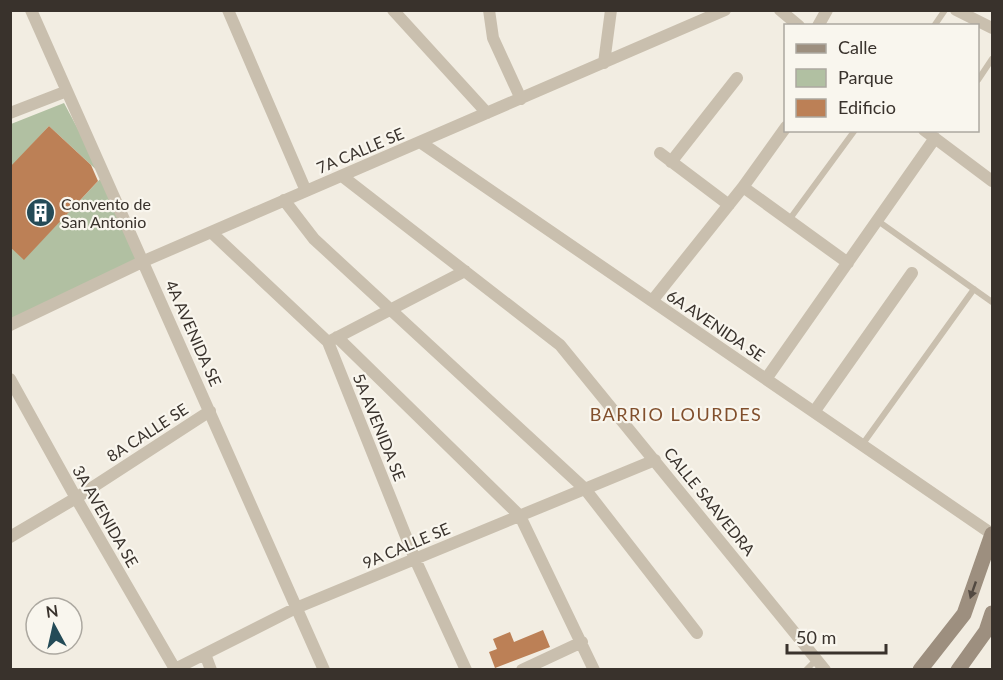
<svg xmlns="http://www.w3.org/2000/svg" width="1003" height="680" font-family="Lato,sans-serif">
  <rect width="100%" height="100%" fill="#f2ede2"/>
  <path fill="#b1c0a2" d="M64,103l39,73 35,84 -127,61 -1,-74 14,12 79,-83 -54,-50 -38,41v-43z"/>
  <path fill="#bc8056" d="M49,126l42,39 7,16 -74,79 -14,-13v-80z
    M543,630l7,17 -55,21 -6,-16 8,-3 -4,-10 17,-7 4,10z"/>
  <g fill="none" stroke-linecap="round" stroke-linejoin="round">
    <path stroke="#c9bfae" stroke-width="6" d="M934,26l11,-16
      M978,80l14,-21
      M789,220l66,-90
      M878,221l114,81
      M862,445l112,-156
      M806,670l10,-10"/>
    <path stroke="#c9bfae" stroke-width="12" d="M31,10l293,660
      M228,10l78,181
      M393,10l94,103
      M489,10l4,28 28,61
      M780,10l19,16
      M956,10l36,18
      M818,26l9,-16
      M604,63l7,-53
      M10,113l57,-22
      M924,130l68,51
      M420,142l572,392
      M660,153l69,52
      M671,162l66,-84
      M342,176l218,169 265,325
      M743,187l105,76
      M284,200l30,39 271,250 112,144
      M212,233l116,109 87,217 51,111
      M652,301l91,-114 43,-60
      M10,325l134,-64 581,-251
      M337,337l183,179 74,154
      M330,341l135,-70
      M10,379l66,119 99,171
      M766,379l169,-241
      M814,412l98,-139
      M10,537l66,-39 134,-87
      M205,654l6,16
      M173,670l123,-62 359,-148
      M522,670l60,-28"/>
    <path stroke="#9d8f7f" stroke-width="15" d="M920,670l44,-56 28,-80
      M958,670l28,-39 6,-18"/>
  </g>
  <defs><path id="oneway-solid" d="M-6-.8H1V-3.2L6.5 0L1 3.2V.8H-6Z" transform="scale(1.5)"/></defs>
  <use fill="#524941" href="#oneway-solid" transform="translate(973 590) rotate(109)"/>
  <defs>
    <symbol id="building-disc" viewBox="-11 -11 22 22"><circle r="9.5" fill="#244b57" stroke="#f9f6ee"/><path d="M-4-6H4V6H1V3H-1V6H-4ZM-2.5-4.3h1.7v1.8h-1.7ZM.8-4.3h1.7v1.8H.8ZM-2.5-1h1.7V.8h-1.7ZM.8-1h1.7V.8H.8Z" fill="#fff"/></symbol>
  </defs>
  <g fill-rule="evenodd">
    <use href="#building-disc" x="24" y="196" width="33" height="33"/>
  </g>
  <g text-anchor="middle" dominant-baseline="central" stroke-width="4.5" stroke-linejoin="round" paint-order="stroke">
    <g font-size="16" fill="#39322c" stroke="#f9f6ee">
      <text transform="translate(360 150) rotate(-23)">7A CALLE SE</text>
      <text transform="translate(716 325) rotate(34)">6A AVENIDA SE</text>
      <text transform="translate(194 333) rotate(66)">4A AVENIDA SE</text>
      <text transform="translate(380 427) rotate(68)">5A AVENIDA SE</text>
      <text transform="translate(147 432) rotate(-33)">8A CALLE SE</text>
      <text transform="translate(710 501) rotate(51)">CALLE SAAVEDRA</text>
      <text transform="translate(106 516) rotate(60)">3A AVENIDA SE</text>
      <text transform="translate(406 545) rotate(-23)">9A CALLE SE</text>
    </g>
    <g font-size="16" fill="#39322c" stroke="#f9f6ee" text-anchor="start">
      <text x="61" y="203">Convento de<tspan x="61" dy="18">San Antonio</tspan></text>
    </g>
    <g font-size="18" letter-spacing="1.5" fill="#814f2c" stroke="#f9f6ee">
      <text x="676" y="414">BARRIO LOURDES</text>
    </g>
  </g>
  <rect width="1003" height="680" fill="none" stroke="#39322c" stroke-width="24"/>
  <rect x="784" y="24" width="195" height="108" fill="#f9f6ee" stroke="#aca8a0" stroke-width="1.5"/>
  <rect x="796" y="44" width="30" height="9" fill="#9d8f7f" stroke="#aca8a0" stroke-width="1.5"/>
  <text x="838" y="54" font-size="18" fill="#39322c">Calle</text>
  <rect x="796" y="69" width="30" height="18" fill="#b1c0a2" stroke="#aca8a0" stroke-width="1.5"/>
  <text x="838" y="84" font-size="18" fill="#39322c">Parque</text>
  <rect x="796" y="99" width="30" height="18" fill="#bc8056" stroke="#aca8a0" stroke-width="1.5"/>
  <text x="838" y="114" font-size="18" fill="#39322c">Edificio</text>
  <g transform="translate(54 626) rotate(352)"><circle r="28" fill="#f9f6ee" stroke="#aca8a0" stroke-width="1.5"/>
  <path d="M0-4.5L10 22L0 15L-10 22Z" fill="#244b57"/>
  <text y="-9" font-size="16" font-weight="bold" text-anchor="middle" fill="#39322c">N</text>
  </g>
  <path d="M787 644v9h99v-9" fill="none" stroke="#39322c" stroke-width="3"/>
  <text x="796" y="644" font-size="18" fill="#39322c" stroke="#f9f6ee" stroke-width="4.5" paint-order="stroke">50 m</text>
</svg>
